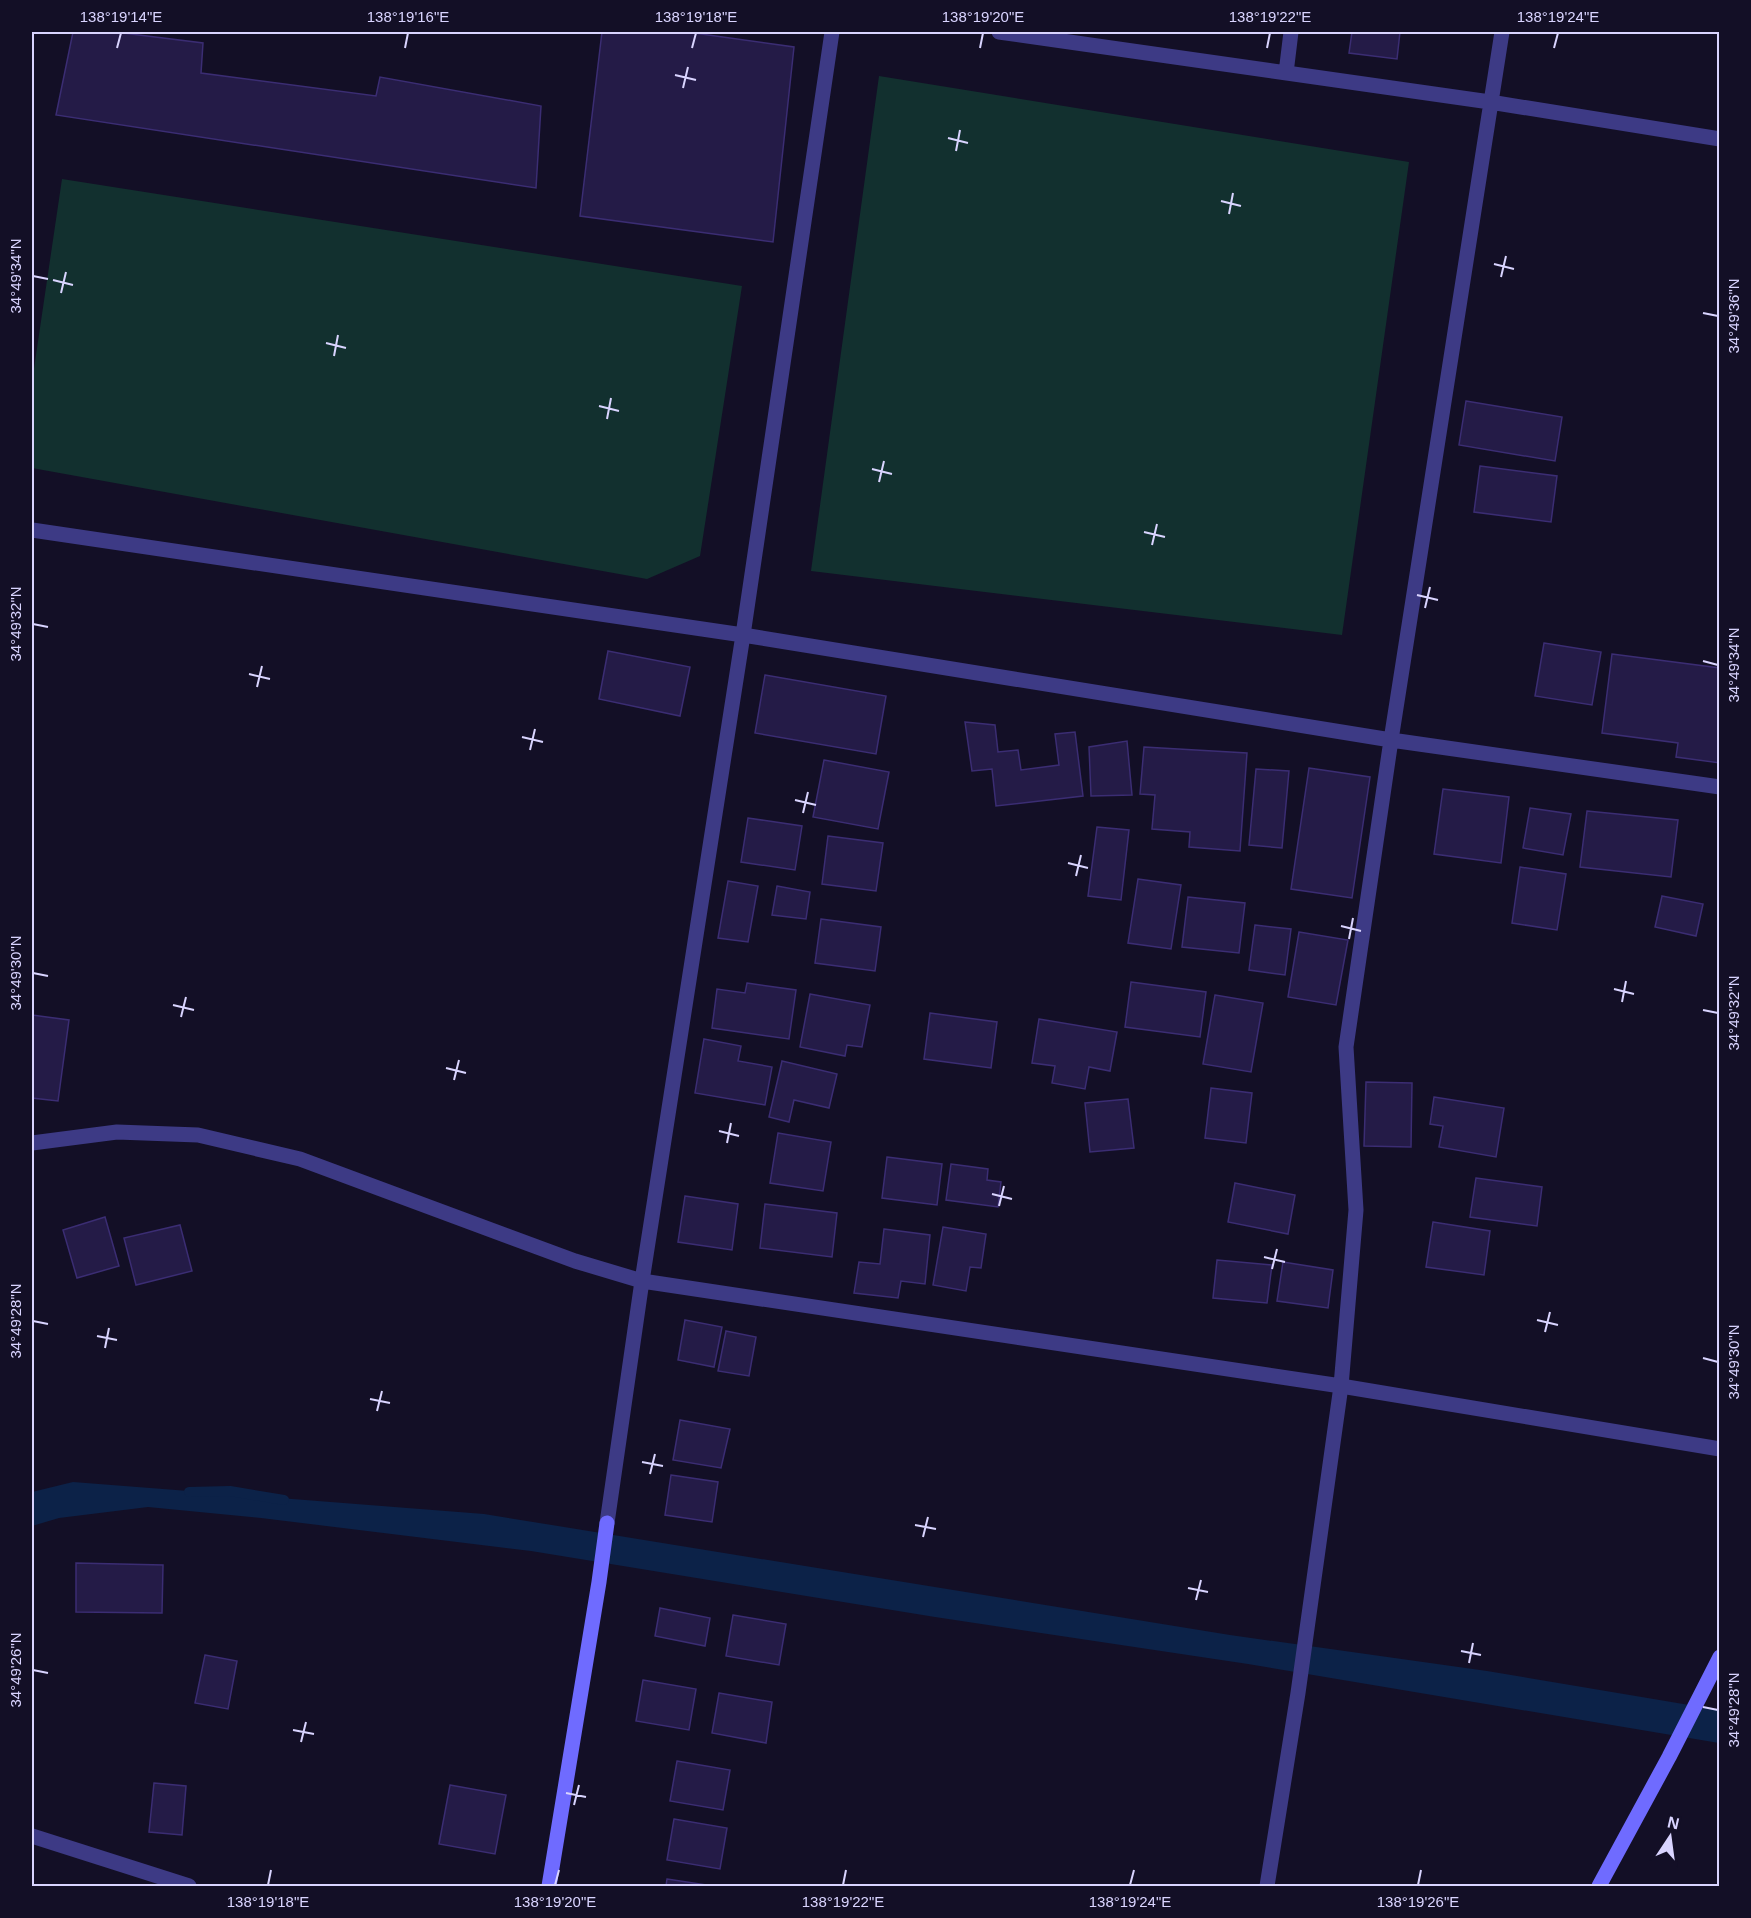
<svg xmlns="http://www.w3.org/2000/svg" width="1751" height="1918" font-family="Helvetica,sans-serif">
  <rect width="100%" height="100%" fill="#130f26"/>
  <path fill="#12302f" d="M879,76l530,86 -67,473 -531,-64z
    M62,179l680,107 -42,270 -53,23 -615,-111v-86z"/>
  <path fill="#0c2248" d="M73,1482l411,32 746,121 257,36 232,39v33l-471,-79 -313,-47 -404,-66 -270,-33 -113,-11 -89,11 -27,8v-34z"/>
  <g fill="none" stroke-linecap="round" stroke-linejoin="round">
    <path stroke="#0c2248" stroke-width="10" d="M189,1492l41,-1 54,9"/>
  </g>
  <path fill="#241b47" stroke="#3b2d73" stroke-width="1.5" d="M73,32h42l88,11 -2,30 175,23 4,-19 161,29 -5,82 -480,-73z
    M602,32h85l107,15 -21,195 -193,-26z
    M1352,32h48l-3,27 -48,-6z
    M1466,401l96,16 -7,44 -96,-16z
    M1480,466l77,10 -6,46 -77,-10z
    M1544,643l57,9 -9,53 -57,-9z
    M608,651l82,16 -10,49 -81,-17z
    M1612,654l108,14v95l-44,-6 2,-14 -76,-10z
    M765,675l121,21 -10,58 -121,-21z
    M965,722l30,3 3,27 20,-2 3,20 38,-5 -4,-31 20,-2 8,64 -87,10 -4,-37 -20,2z
    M1127,741l5,54 -41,1 -2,-49z
    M1144,747l103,6 -7,98 -51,-4 1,-15 -38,-3 3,-34 -15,-1z
    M824,760l65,12 -11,57 -65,-12z
    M1309,768l61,9 -18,121 -61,-9z
    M1256,769l33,2 -7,77 -33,-3z
    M1443,789l66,8 -8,66 -67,-9z
    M1530,808l41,6 -8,41 -40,-7z
    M1587,811l91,9 -7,57 -91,-10z
    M748,818l54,8 -7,44 -54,-8z
    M1097,827l32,3 -8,70 -33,-4z
    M828,836l55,7 -7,48 -54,-7z
    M1520,867l46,7 -9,56 -45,-7z
    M1138,879l43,6 -10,64 -43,-6z
    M728,881l30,5 -10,56 -30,-4z
    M777,886l33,6 -4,27 -34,-4z
    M1662,896l41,8 -7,32 -41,-9z
    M1188,897l57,6 -6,50 -57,-6z
    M821,919l60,8 -6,44 -60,-8z
    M1255,925l36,4 -6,46 -36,-5z
    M1299,932l49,8 -12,65 -48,-8z
    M1131,982l75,10 -6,45 -75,-10z
    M747,983l49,7 -7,49 -77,-11 5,-39 28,4z
    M810,994l60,11 -8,42 -15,-2 -2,11 -45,-9z
    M1215,995l48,8 -12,69 -48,-8z
    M930,1013l67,9 -6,46 -67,-9z
    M32,1015l37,5 -11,81 -26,-3z
    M1039,1019l78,13 -7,39 -21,-4 -4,22 -33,-6 3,-17 -23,-3z
    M704,1039l37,7 -3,15 34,6 -7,38 -70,-12z
    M782,1061l55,13 -8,34 -35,-8 -5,22 -20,-5z
    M1366,1082l46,1 -1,64 -47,-1z
    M1211,1088l41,5 -6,50 -41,-5z
    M1434,1097l70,11 -8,49 -57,-10 4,-21 -13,-2z
    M1128,1099l6,49 -44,4 -5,-49z
    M778,1133l53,9 -8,49 -53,-8z
    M887,1157l55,7 -5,41 -55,-7z
    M951,1164l37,5 -1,11 14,2 -3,25 -52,-7z
    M1476,1178l66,9 -5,39 -67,-9z
    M1235,1183l60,12 -7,39 -60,-12z
    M685,1196l53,8 -6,46 -54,-8z
    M765,1204l72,9 -5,44 -72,-9z
    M105,1217l14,49 -42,12 -14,-48z
    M1433,1222l57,9 -6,44 -58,-8z
    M180,1225l12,46 -56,14 -12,-47z
    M943,1227l43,7 -5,34 -11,-1 -4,24 -33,-6z
    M884,1229l46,6 -5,49 -24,-3 -3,17 -44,-5 5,-31 21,2z
    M1217,1260l55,5 -5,38 -54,-5z
    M1283,1262l50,8 -5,38 -51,-7z
    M685,1320l37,7 -8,40 -36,-7z
    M726,1331l30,6 -7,39 -31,-5z
    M680,1420l50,9 -9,39 -48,-8z
    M671,1475l47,7 -6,40 -47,-7z
    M76,1563l87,2 -1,48 -86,-1z
    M660,1608l50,10 -5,28 -50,-10z
    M733,1615l53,9 -7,41 -53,-9z
    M205,1655l32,6 -9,48 -33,-6z
    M643,1680l53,9 -7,41 -53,-9z
    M719,1693l53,9 -6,41 -54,-10z
    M677,1761l53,9 -7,40 -53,-9z
    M154,1783l32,3 -4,49 -33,-3z
    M450,1785l56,10 -11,59 -56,-10z
    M674,1819l53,9 -7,41 -53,-9z
    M667,1879l46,7h-47z"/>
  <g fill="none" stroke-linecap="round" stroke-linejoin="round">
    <path stroke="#3d3a85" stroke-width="15" d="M999,32l491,70 230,37
      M1286,73l5,-41
      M32,530l711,105 648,105 329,47
      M32,1143l85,-11 81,3 102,24 275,102 67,20 699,105 379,63
      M607,1523l35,-242 101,-646 89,-603
      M32,1836l157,50
      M1267,1886l31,-193 43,-307 15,-176 -10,-163 45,-307 111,-708"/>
    <path stroke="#6f6bff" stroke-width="15" d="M549,1886l50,-304 8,-59
      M1599,1886l70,-129 51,-100"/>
  </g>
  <path fill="none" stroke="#d9d4ff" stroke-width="2" d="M117,48l4,-15M405,48l3,-15M692,48l4,-15M980,48l3,-15M1267,48l3,-15M1554,48l4,-15M675,75l21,5M683,88l5,-21M948,138l20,5M956,151l4,-21M1221,201l20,5M1229,214l4,-21M1494,264l20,5M33,276l15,3M1501,277l5,-21M53,280l20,5M61,293l5,-21M1703,313l15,3M326,343l20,5M334,356l4,-21M599,406l20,5M607,419l4,-21M872,469l20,5M879,482l5,-21M1144,532l21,5M1152,545l5,-21M1417,595l21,5M1425,608l5,-21M33,624l15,3M1703,661l15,4M249,674l21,5M257,687l5,-21M522,737l21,5M530,750l5,-21M795,800l21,5M803,813l5,-21M1068,863l20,5M1076,876l5,-21M1341,926l20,5M1349,939l4,-21M33,973l15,3M1614,989l20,5M1622,1002l4,-21M173,1005l21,5M1703,1010l15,3M181,1017l5,-20M446,1068l20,5M454,1080l5,-20M719,1131l20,5M727,1143l4,-20M992,1194l20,5M999,1206l5,-20M1264,1257l21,5M1272,1269l5,-20M1537,1320l21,5M33,1321l15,3M1545,1332l5,-20M97,1336l20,4M105,1348l4,-20M1703,1358l15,4M370,1399l20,4M377,1411l5,-20M642,1462l21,4M650,1474l5,-20M915,1525l21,4M923,1537l5,-20M1188,1588l20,4M1196,1600l5,-20M1461,1651l20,4M1469,1663l4,-20M33,1670l15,3M1703,1707l15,3M293,1730l21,4M301,1742l5,-20M566,1793l20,4M574,1805l5,-20M268,1885l3,-15M555,1885l4,-15M843,1885l3,-15M1130,1885l4,-15M1418,1885l3,-15"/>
  <rect width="1751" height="1918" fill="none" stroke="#130f26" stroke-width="66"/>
  <g transform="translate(1670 1837) rotate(13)" stroke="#130f26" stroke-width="4.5" paint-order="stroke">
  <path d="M0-4.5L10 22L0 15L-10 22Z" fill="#d9d4ff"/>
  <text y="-9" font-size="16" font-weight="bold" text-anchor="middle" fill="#d9d4ff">N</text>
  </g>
  <rect x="33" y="33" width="1685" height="1852" fill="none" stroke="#d9d4ff" stroke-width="2"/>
  <g font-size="15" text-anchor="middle" fill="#d9d4ff">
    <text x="121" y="22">138°19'14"E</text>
    <text x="408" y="22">138°19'16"E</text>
    <text x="696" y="22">138°19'18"E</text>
    <text x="983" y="22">138°19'20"E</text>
    <text x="1270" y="22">138°19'22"E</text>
    <text x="1558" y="22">138°19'24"E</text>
    <text transform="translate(16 276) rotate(-90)" y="5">34°49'34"N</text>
    <text transform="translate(1734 316) rotate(-90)" y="5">34°49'36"N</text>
    <text transform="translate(16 624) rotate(-90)" y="5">34°49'32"N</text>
    <text transform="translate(1734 665) rotate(-90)" y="5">34°49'34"N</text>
    <text transform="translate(16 973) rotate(-90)" y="5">34°49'30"N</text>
    <text transform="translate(1734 1013) rotate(-90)" y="5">34°49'32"N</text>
    <text transform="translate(16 1321) rotate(-90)" y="5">34°49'28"N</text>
    <text transform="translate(1734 1362) rotate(-90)" y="5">34°49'30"N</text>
    <text transform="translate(16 1670) rotate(-90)" y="5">34°49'26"N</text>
    <text transform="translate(1734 1710) rotate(-90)" y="5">34°49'28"N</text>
    <text x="268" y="1907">138°19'18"E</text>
    <text x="555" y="1907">138°19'20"E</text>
    <text x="843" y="1907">138°19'22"E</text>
    <text x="1130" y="1907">138°19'24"E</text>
    <text x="1418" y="1907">138°19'26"E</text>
  </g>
</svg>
